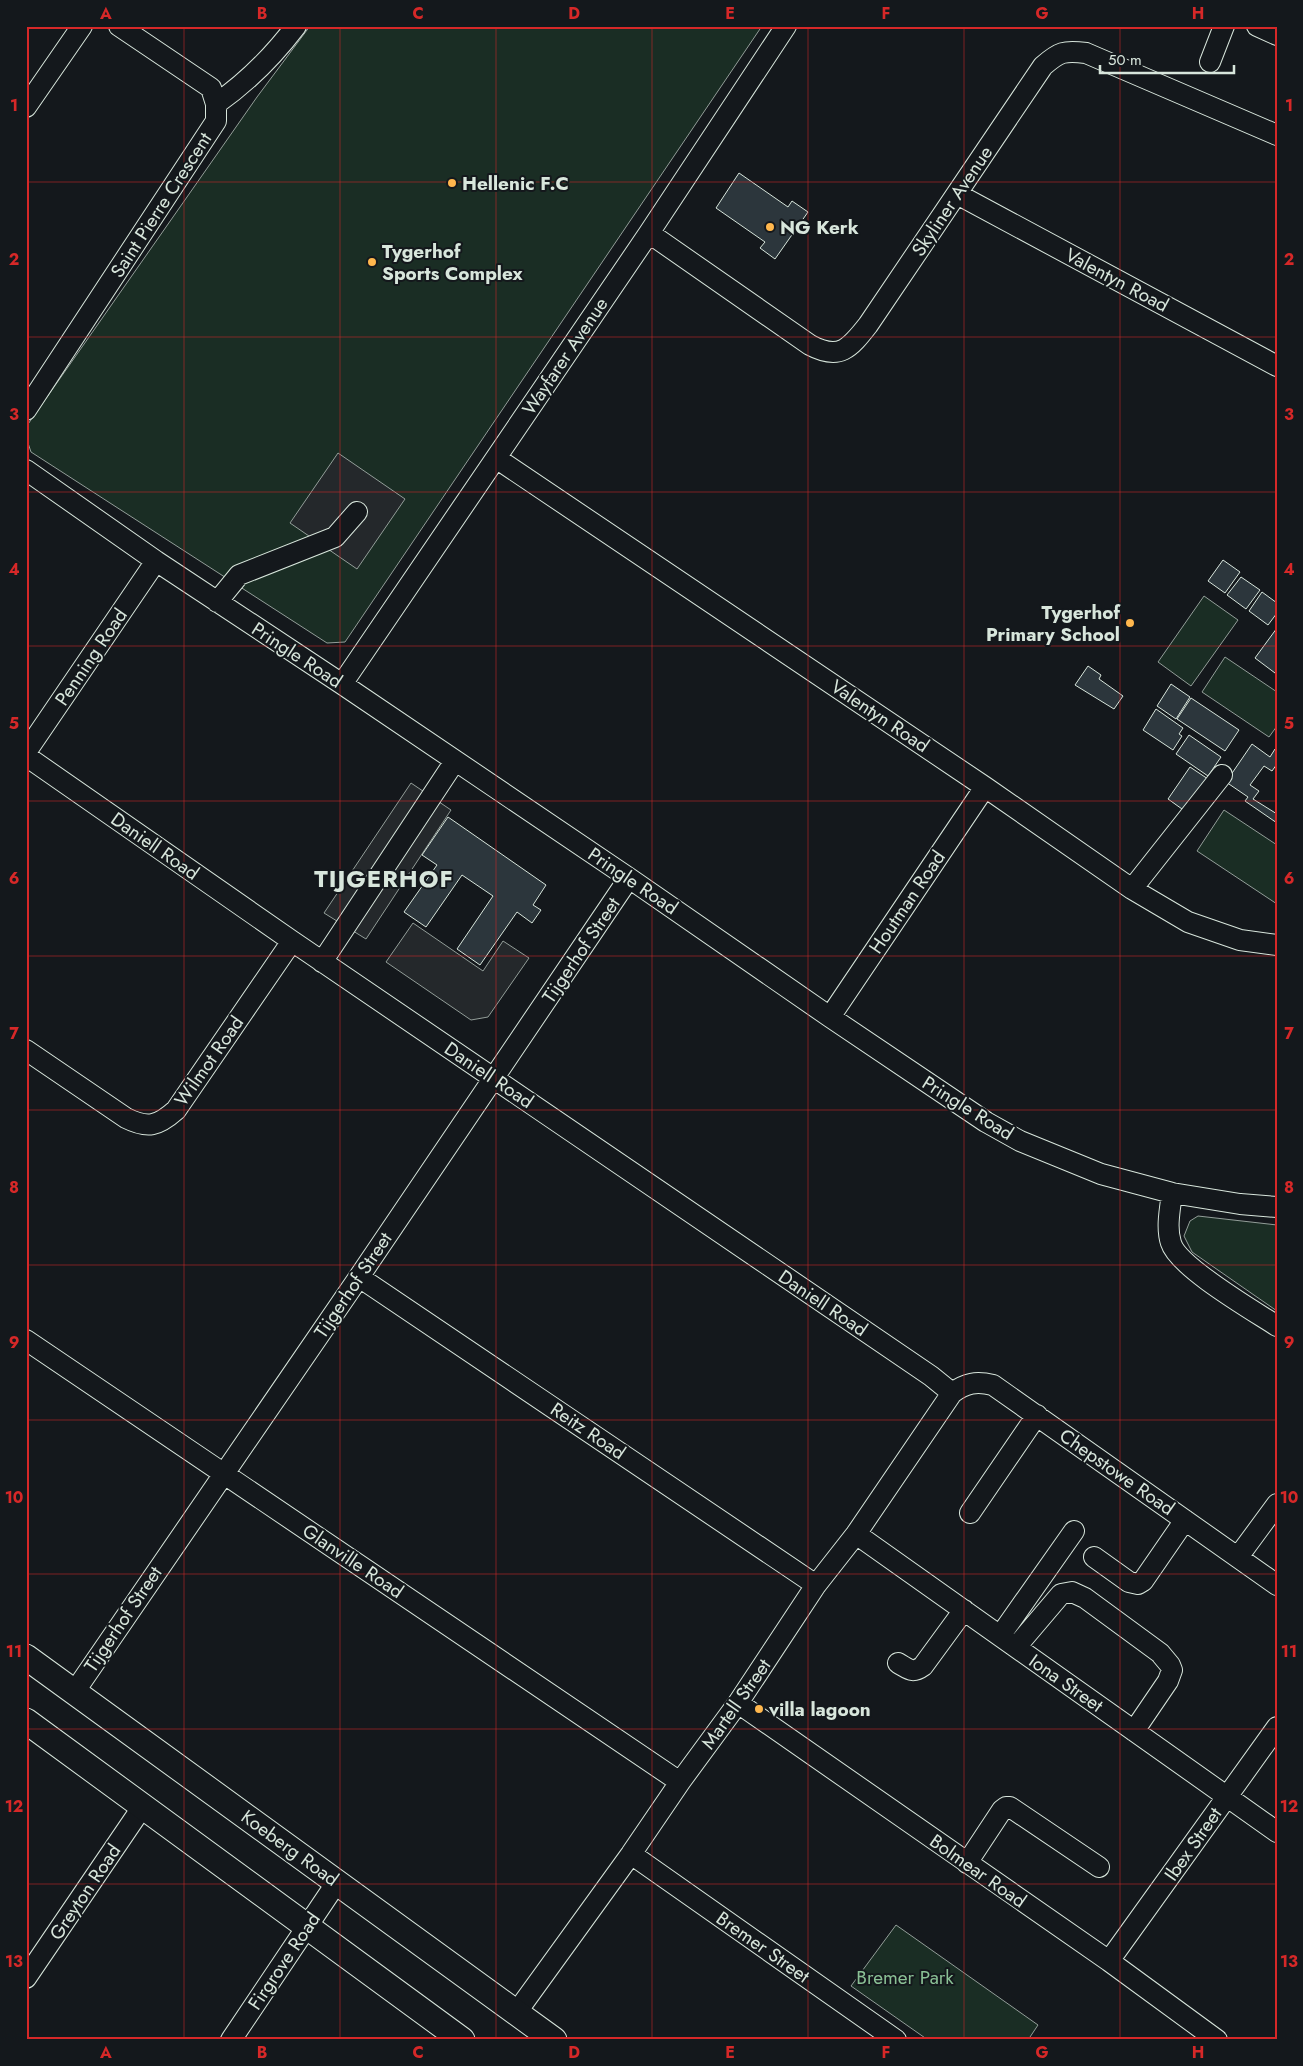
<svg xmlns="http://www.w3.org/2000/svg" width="1303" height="2066" font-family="Jost,sans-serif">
  <rect width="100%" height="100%" fill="#14181c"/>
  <path fill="#1a2d24" stroke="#939e99" d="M310,26h452l-417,616 -18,1 -296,-191 -5,-15v-10l231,-330z
    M1204,596l34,24 -47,66 -33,-24z
    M1225,657l52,35v34l-8,11 -67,-45z
    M1224,810l53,35v59l-80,-53z
    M1198,1216l79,9v86l-85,-59 -8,-16 6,-15z
    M896,1925l142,100 -10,15h-100l-77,-54z"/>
  <path fill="#24282b" stroke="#939e99" d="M338,453l67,46 -48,70 -67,-46z
    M411,783l40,27 -85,129 -42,-26z
    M413,923l70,48 20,-30 26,17 -41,59 -17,3 -85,-58z"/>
  <path fill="#2c363c" stroke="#d8e6dc" d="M739,173l49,34 4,-6 16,11 -33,47 -15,-11 5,-6 -49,-34z
    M1223,560l17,12 -15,21 -17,-12z
    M1241,577l19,13 -14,19 -19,-14z
    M1262,592l15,11v10l-9,12 -19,-14z
    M1277,628v43l-2,2 -20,-15z
    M1088,666l13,9 -2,4 24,17 -9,13 -39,-24z
    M1171,684l19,13 -14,22 -19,-13z
    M1191,698l48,32 -14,21 -48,-32z
    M1156,709l27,19 -4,6 3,2 -9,14 -30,-20z
    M1189,735l32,22 -13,19 -32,-22z
    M1252,744l18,13 5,-8 2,1v14l-5,7 -8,-5 -14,19 9,6 -6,8 24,15v9l-32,-22 3,-4 -22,-15z
    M1190,767l21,14 -22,33 -21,-15z
    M448,817l98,68 -13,20 8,5 -9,13 -15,-11 -37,53 -23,-16 36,-53 -31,-21 -36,52 -22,-15 33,-47 -15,-10z"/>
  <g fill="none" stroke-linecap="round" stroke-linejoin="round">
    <defs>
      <path id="minor" d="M1257,26l20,9
        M1210,62l14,-36
        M216,104c30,-21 58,-49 80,-78
        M26,107l56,-81
        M957,194l320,172
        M649,233l161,112c30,16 40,3 58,-20l175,-259c16,-14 21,-16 43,-13l191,82
        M26,410l190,-289v-17l-5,-16 -92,-62
        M496,458l489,329 147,102 56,33 52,18 37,5
        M26,470l130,91 186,123 287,194 201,139 156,105 34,19 81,33 71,19 68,11 37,3
        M217,602l22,-27 96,-38 22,-25
        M342,684l307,-451 137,-207
        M26,752l130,-191
        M26,756l266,185 639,435 21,17
        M1132,889l90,-114
        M322,962l133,-201
        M830,1017l155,-230
        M26,1050l100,68c22,11 32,8 50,-8l116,-169
        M1172,1193c-2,16 -6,35 -1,50 7,24 83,68 106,83
        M359,1277l457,308
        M26,1340l654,442
        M970,1513l67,-98
        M856,1534l421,298
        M1094,1557l35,25 9,2 5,-3 42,-61
        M1238,1557l39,-53
        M1000,1636l74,-105
        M1016,1647l45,-53 11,-2 13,6 75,55 10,12 2,5 -4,11 -34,50
        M898,1663c11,6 14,11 25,3l41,-56
        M75,1691l284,-414 270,-399
        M738,1703l371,258 108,79
        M631,1854l265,186
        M967,1863l35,-53 4,-3h4l89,60
        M1109,1961l168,-234
        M26,1978l117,-172
        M516,2013l115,-159 49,-72 58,-79 78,-118 40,-51 96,-141c14,-10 24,-12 41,-8l284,200
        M231,2040l106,-158"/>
      <path id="major" d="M26,1657l528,383
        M26,1721l436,319"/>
    </defs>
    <use href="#minor" stroke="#d8e6dc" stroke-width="22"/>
    <use href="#major" stroke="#d8e6dc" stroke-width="27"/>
    <use href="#minor" stroke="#14181c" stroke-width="20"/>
    <use href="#major" stroke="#14181c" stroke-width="25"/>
  </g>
  <path fill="none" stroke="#d62828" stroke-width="1" stroke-opacity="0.55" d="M184,26v2014M340,26v2014M496,26v2014M652,26v2014M808,26v2014M964,26v2014M1120,26v2014M26,182h1251M26,337h1251M26,492h1251M26,646h1251M26,801h1251M26,956h1251M26,1110h1251M26,1265h1251M26,1420h1251M26,1574h1251M26,1729h1251M26,1884h1251"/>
  <g fill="#ffb74d" stroke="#14181c" stroke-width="2">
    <circle cx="452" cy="183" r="5"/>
    <circle cx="770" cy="227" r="5"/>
    <circle cx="372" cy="262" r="5"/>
    <circle cx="1130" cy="623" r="5"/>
    <circle cx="759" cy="1709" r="5"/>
  </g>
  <g text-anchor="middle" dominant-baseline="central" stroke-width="4" stroke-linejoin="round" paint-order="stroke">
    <g font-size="19" font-weight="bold" fill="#d8e6dc" stroke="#14181c" text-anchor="start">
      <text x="462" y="183">Hellenic F.C</text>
      <text x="780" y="227">NG Kerk</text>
      <text x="382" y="251">Tygerhof<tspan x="382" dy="22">Sports Complex</tspan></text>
      <text x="1120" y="612" text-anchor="end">Tygerhof<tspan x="1120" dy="22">Primary School</tspan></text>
      <text x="769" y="1709">villa lagoon</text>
    </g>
    <g font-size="19" fill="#d8e6dc" stroke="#14181c">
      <text transform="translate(952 201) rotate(-56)">Skyliner Avenue</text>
      <text transform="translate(161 205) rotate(-57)">Saint Pierre Crescent</text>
      <text transform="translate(1117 280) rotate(28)">Valentyn Road</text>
      <text transform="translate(565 356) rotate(-56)">Wayfarer Avenue</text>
      <text transform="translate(297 655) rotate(33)">Pringle Road</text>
      <text transform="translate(91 657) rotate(-56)">Penning Road</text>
      <text transform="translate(880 716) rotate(34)">Valentyn Road</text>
      <text transform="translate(155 846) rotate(35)">Daniell Road</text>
      <text transform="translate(633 881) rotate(34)">Pringle Road</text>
      <text transform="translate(907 902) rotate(-56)">Houtman Road</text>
      <text transform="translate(581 950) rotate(-56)">Tijgerhof Street</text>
      <text transform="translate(209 1061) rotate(-55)">Wilmot Road</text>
      <text transform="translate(489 1075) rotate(34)">Daniell Road</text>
      <text transform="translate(968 1108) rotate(32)">Pringle Road</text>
      <text transform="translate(353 1285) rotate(-56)">Tijgerhof Street</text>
      <text transform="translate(823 1303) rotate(34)">Daniell Road</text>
      <text transform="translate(588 1431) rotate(34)">Reitz Road</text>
      <text transform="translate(1117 1472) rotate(35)">Chepstowe Road</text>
      <text transform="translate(353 1561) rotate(34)">Glanville Road</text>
      <text transform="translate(123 1619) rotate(-56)">Tijgerhof Street</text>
      <text transform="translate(1066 1683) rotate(35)">Iona Street</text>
      <text transform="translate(736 1704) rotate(-55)">Martell Street</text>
      <text transform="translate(1193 1844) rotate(-55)">Ibex Street</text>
      <text transform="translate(290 1848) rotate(36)">Koeberg Road</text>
      <text transform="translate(978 1871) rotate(35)">Bolmear Road</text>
      <text transform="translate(85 1892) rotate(-56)">Greyton Road</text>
      <text transform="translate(763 1947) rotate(35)">Bremer Street</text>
      <text transform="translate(284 1961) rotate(-56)">Firgrove Road</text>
    </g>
    <g font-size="19" fill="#8ac095" stroke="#14181c">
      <text x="905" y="1977">Bremer Park</text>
    </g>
    <g font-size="24" font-weight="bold" letter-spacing="1" fill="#d8e6dc" stroke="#14181c">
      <text x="384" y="878">TIJGERHOF</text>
    </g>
  </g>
  <rect width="1303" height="2066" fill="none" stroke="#14181c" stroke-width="55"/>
  <path d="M1100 65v8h134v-8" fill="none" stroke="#d8e6dc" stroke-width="2.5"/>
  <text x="1108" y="65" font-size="15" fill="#d8e6dc" stroke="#14181c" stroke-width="4" paint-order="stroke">50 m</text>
  <rect x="28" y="28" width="1248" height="2010" fill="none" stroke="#d62828" stroke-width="2"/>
  <g font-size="16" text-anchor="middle" font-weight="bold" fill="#d62828">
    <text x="106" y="19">A</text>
    <text x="262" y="19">B</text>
    <text x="418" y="19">C</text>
    <text x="574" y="19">D</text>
    <text x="730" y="19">E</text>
    <text x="886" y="19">F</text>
    <text x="1042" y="19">G</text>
    <text x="1198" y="19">H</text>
    <text x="14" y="111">1</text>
    <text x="1289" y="111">1</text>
    <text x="14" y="265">2</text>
    <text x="1289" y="265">2</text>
    <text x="14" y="420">3</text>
    <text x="1289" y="420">3</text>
    <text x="14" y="575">4</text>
    <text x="1289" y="575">4</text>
    <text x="14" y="729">5</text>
    <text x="1289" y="729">5</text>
    <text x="14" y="884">6</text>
    <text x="1289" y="884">6</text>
    <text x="14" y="1039">7</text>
    <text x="1289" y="1039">7</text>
    <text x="14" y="1193">8</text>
    <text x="1289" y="1193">8</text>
    <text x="14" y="1348">9</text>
    <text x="1289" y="1348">9</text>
    <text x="14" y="1503">10</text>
    <text x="1289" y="1503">10</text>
    <text x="14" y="1657">11</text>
    <text x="1289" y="1657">11</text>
    <text x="14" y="1812">12</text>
    <text x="1289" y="1812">12</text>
    <text x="14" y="1967">13</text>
    <text x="1289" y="1967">13</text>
    <text x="106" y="2058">A</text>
    <text x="262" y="2058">B</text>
    <text x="418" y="2058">C</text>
    <text x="574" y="2058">D</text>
    <text x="730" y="2058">E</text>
    <text x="886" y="2058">F</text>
    <text x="1042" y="2058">G</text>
    <text x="1198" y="2058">H</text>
  </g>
</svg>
